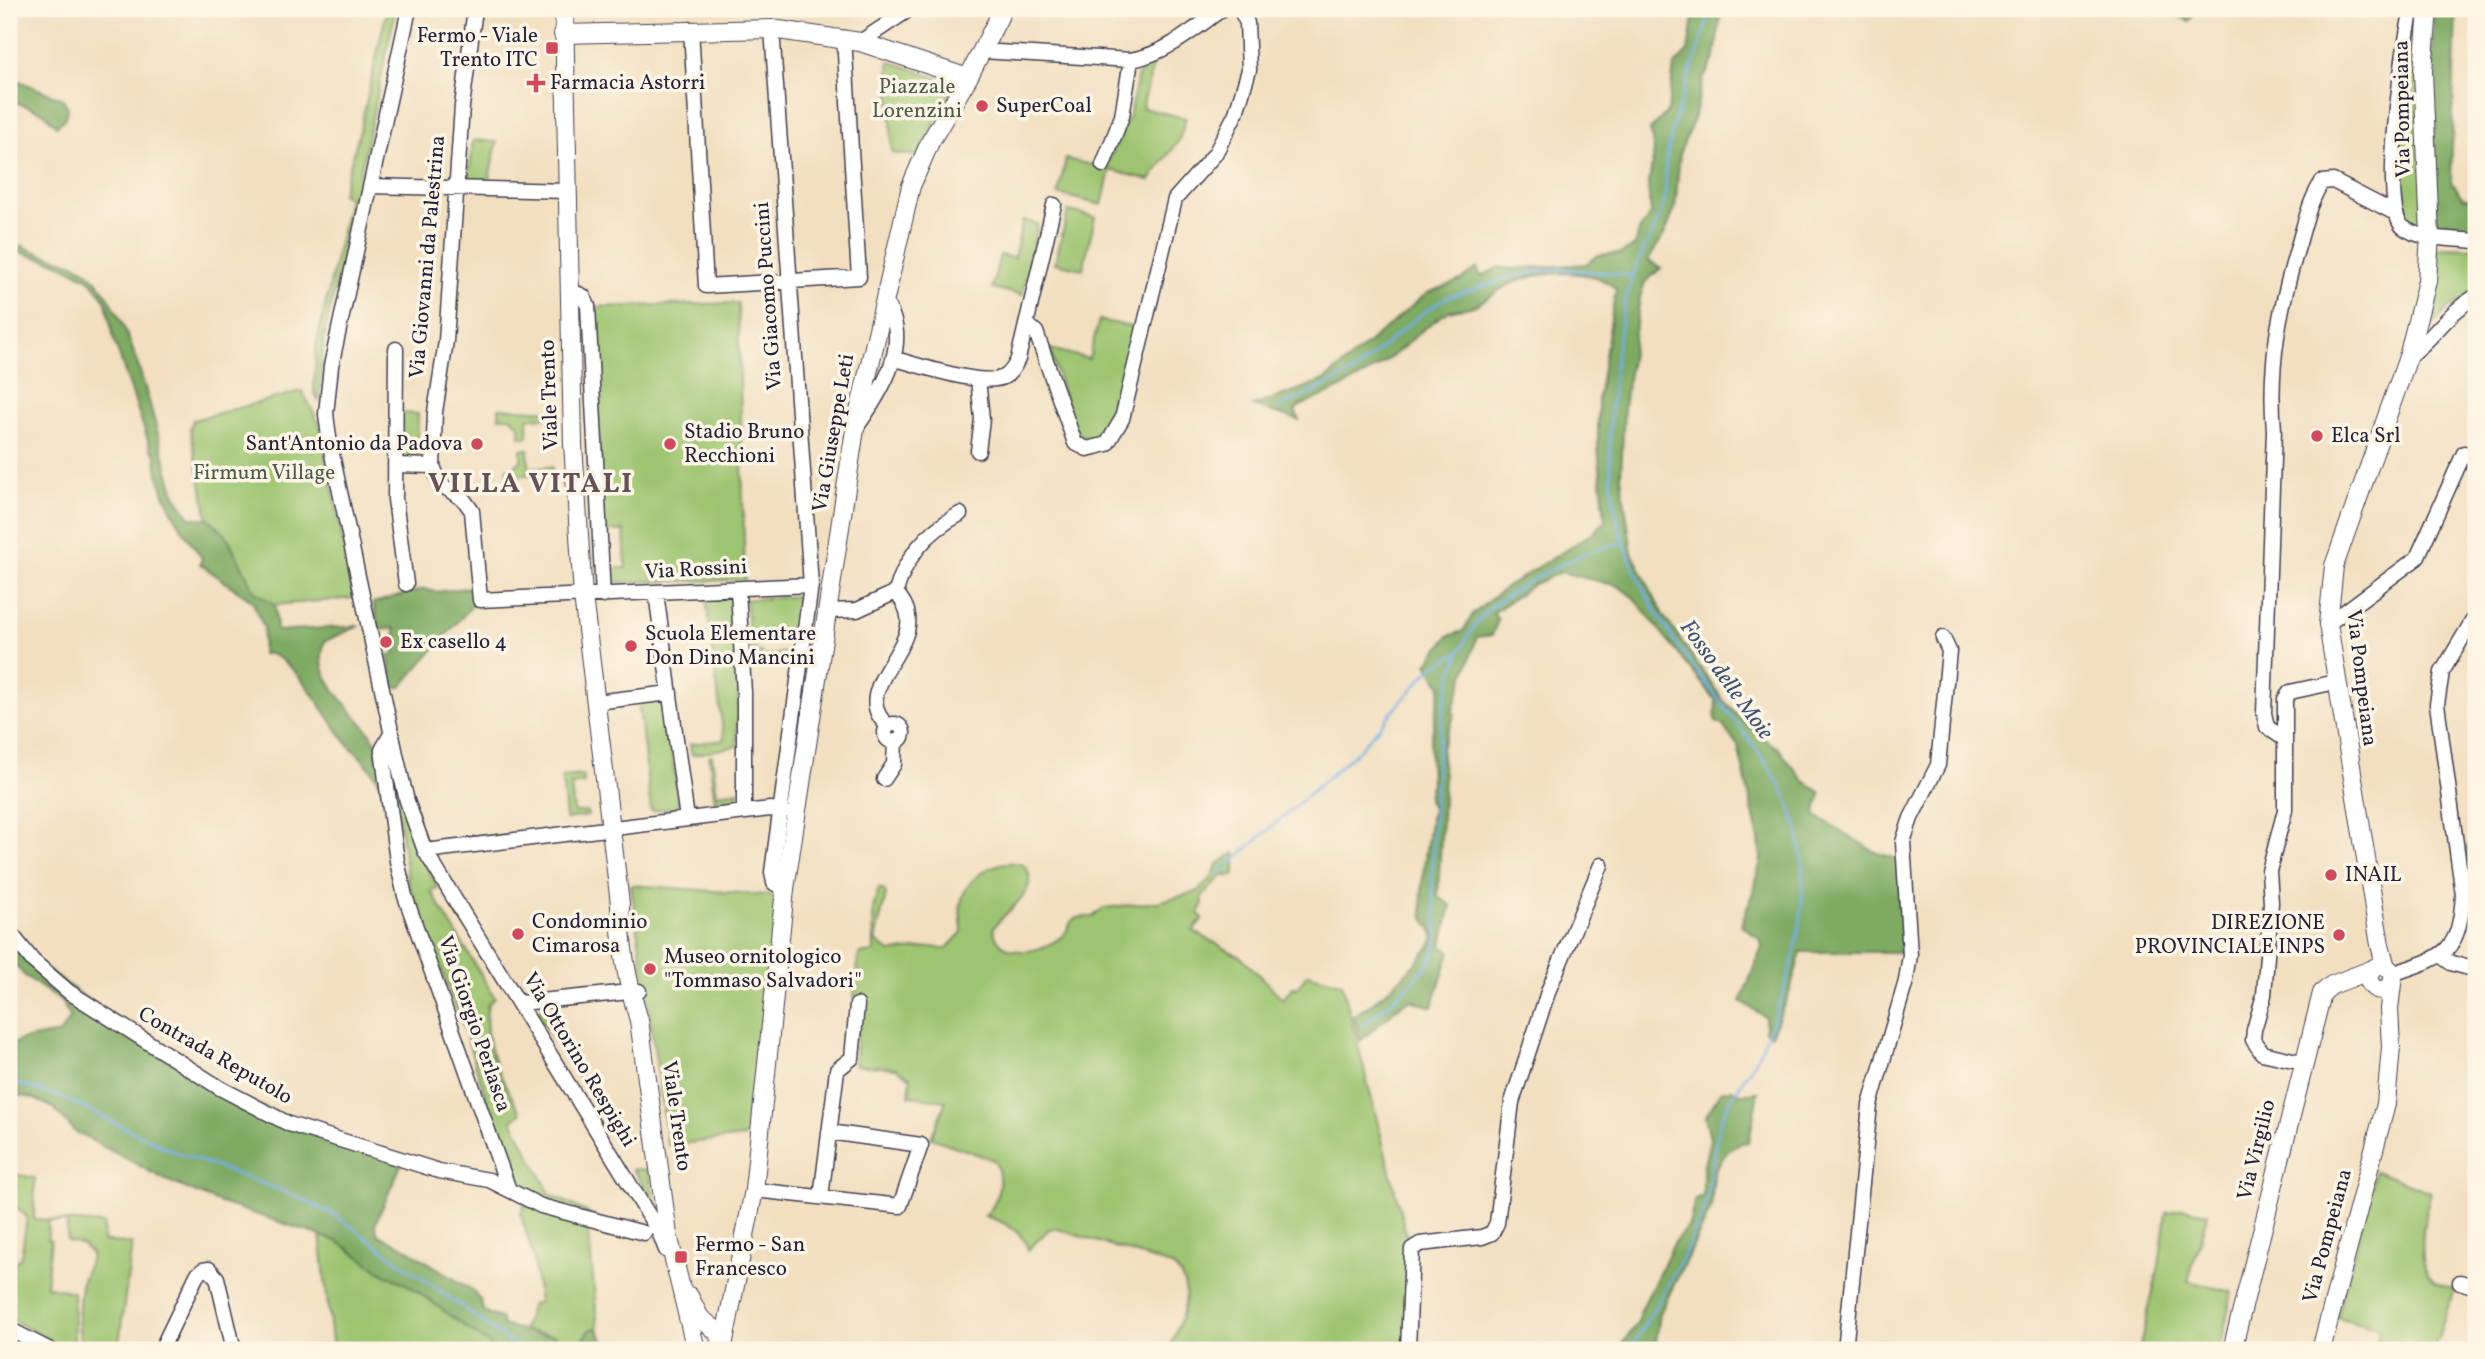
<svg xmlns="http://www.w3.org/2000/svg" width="2485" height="1359" font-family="Vollkorn,serif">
  <rect width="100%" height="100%" fill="#fcf5e5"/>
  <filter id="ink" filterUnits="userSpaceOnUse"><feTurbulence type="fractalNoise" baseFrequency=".0143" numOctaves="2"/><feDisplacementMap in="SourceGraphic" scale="14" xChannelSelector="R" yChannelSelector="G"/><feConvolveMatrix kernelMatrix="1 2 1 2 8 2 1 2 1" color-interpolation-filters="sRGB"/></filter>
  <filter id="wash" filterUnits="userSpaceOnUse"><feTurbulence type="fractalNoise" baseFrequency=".00686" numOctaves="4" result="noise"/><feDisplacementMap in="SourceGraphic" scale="28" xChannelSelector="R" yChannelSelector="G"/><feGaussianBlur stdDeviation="1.57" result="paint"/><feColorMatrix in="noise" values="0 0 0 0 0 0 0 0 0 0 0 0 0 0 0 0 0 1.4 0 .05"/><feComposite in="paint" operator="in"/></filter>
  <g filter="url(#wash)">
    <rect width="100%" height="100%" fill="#f2dfc0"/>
    <path fill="#9dc46f" stroke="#607355" stroke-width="2" d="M387,9h9l-73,333 -4,59 -5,-7 2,-47 33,-148 -7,-6 18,-63z
      M2418,9h7l-1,221 -17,-7 -11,-32 10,-110z
      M889,61l66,23 -37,72 -26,-3z
      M1154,61l-12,47 44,10 -7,22 -29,40 -40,-10 -8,35 -44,-11 8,-35 39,9 24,-51 9,-42z
      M473,140l24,2 -9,41 -16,-2 -9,-7 1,-7 6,1z
      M1068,211l27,6 -12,52 -28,-6z
      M1023,220l15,4 -16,71 -30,-7 8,-33 14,3z
      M2441,247l35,1v42l-32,22 -23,27 16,-89z
      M738,303l7,277 -131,2v-14h12l-2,-37h-23l-6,-224z
      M1099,320l38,8c-6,26 -18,106 -45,112l-14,-6 -6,-10 -22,-75 39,10z
      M302,391l18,34 34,173 -79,7 -21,-14 -27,-55 -19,-18 -18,-89 3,-9 8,-2z
      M499,408l51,3 1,6 -23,1v19h-8v-11l-9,-9h-12z
      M399,413l19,1 -1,47h-19z
      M521,449h7l1,19 23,-1 1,5 -46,5v-9h5l9,-7z
      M803,596v32l-54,7 -3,-35 19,-2 1,3v-3z
      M732,597l7,72 -2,77 -45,9 -2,-11 34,-4 -18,-141z
      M795,636h7l-1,18 -50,10 -2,-23h5l2,11h5l1,5 31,-6z
      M665,695l14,112 -28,4 -13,-112z
      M712,755l5,39 22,-3 -4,9 -20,2 -6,-46z
      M389,756l34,104 15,27 -7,4 64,107 -7,6c-8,38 14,77 33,109l-9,7 38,74 46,23c-28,-8 -69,-14 -85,-40l-47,-148 -56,-147z
      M583,775l1,8 -13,2 3,27h13l1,4 -22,3 -4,-42z
      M2476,839v49l-6,-5 -5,-34z
      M1235,853v22l-13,1 -20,20 1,8 -5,9 5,5 -10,13 48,26 42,42 10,-12 4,1 10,-14 35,9 68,266 -4,101h-237c10,-28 31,-62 2,-85l-116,-37 -6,1 -21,21c-3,-19 -29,-30 -43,-34 14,-13 19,-39 9,-56l-63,-22 15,-37 -37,-5 2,-18 -15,-10 -42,-3 6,-65 -6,-2 5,-44 15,-2 -1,-43 6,-21 5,2 2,5 -11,45 15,12 43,-5 9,2 5,-1 15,-16c0,-10 -3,-19 -1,-29 5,-26 35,-45 61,-39 25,22 -17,47 -29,64 6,35 55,25 73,4 2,-3 3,-7 5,-10 6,-6 14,-5 21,-5l12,-9 53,-6 40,-10 14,-13 7,-15z
      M631,885l149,11 -26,240 -86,9z
      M543,1007l39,72 -1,2 -44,-67z
      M633,1169l16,1 5,30 -3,-2z
      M2375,1171l56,21c-6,20 -17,72 2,88 5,4 15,7 21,9l-20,61h-58l3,-21 -42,-12z
      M9,1173l26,5 -1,41 70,5 -1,17 29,3 -14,106h-36c-5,-19 -4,-50 0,-69 2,-10 9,-16 9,-27l-8,-9 -16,-4v-19l-19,-1v19h3l-5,46 27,6 1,48 -7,10 -58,-32v-53l12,-7 6,-41 -18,-17z
      M524,1205l60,17 4,5 10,102 -10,2 -11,19h-18l-4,-14 -32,-6 9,-26 7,-1 -5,-45 -13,-43z
      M2183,1208l25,5 -20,68 44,11 -12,58h-81l20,-84 7,-53z
      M320,1234l17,7 46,32 27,13 87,64h-164z"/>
    <path fill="#7eaa62" stroke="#50664e" stroke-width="2" d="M1698,9h29l-6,3 -6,45 -12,23 -9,39 -14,33 -5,57 -10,24 -17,28 13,7 -16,14 -5,15 -16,110 -3,70 11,76 31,62 60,85 30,31 26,18 24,31 18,13 -6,22 60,37 23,7 7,93h-104l-11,39 -19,44 -6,-4v-14l-24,-16 21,-55 -2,-7 -19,-14 14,-39 6,-27 -2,-19 -21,-94 -15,-20 -8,-5 1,-20 -83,-104 -15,-11 -57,-14 -27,12 -41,29 5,7 -6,15 -15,2 -25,76 3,1 -14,34 3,29 -6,120 13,8 -9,40 8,7 -18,55 -22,-7 -8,4 -42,37 -7,-26c16,-5 75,-59 80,-76 3,-10 -8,-15 -10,-24 -5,-22 5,-72 7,-97l3,-7 -5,-12 3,-15 -1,-40 11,-58 -14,-22 21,-28 15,-5 10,-17 29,-24 92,-58 11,-12 -7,-73v-49l18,-109c-24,-22 -72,-18 -101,-7 -15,5 -27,18 -42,24 -8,3 -18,2 -25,6 -27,15 -46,40 -72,56 -24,16 -49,27 -76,38l-5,4 4,10 -46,-14 72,-26 102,-87 34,-13 16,-12 4,8 19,-9 10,2 77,-5 10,-9 24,-2 14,-7 4,-15 12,-18 -3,-25 6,-36 -4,-22 18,-19 6,-45 14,-15 5,-32z
      M2166,9h30l-7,12z
      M2434,9h22l-5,173 12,16 13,3v34l-40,-5 -6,-135z
      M9,77l54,22 5,9 -3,11 -9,7 -13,-14 -34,-12z
      M21,245c19,13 44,11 64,25 49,36 71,169 91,227l15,21h17l19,18 27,55 21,14 2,26 82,-5 -34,15c-18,43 44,77 54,108 6,16 5,37 8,54 -4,-8 -6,-17 -10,-25 -8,-14 -21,-25 -32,-37 -16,-20 -55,-93 -83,-87l2,-26 -11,-26 -53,-38 2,-6c-21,-29 -46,-66 -46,-103l-5,-6 -37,-109 -8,-38 -10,-15 -7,-8 -29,-15 -41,-12z
      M473,587l2,15 -74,85 -8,1 -5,-33 7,-1v-26l-16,2 -6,-27 51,-14 12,3z
      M12,944l188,137 201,84 -26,59 3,11 24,11 70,44 8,10 4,12 18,7v6l39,10h14l4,15h-62l-87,-64 -27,-13 -46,-32 -119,-39 -52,-22 -92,-49 -20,-23 -22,-10 -23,-4v-48l12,-6 39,-7 10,-16 -8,-15 -37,-26 -16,-18v-12z
      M1731,1089l10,5 17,-2 -9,50 -9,1 -13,9 -13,19 -3,38 -51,104 -5,37h-37l20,-28 2,-10 35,-71 14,-16 6,-26 8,-3v-27l7,-30 -5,-22 16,-25z
      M592,1328l6,1 10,21h-31z"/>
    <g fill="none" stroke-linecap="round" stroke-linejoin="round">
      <path stroke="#73ade3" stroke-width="2.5" d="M1277,409l77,-37 62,-54 29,-20 79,-24 34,-5 74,6
        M1218,874l141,-124 71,-81 31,-18
        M1362,1025c17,-12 65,-52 71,-70 10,-27 -3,-55 -1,-83 3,-71 0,-208 54,-260 14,-13 31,-23 48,-33 28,-16 55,-29 87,-36
        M9,1081l54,17 110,53 110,40 52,24 186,135
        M1630,1350c25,-43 53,-88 72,-135 11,-28 9,-63 18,-92 9,-28 31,-50 42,-76 38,-86 65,-195 8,-278 -61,-90 -141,-161 -157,-274 -8,-56 1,-170 21,-223 8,-22 23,-44 29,-66 5,-16 1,-35 4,-51 9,-50 30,-98 44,-146"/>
    </g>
  </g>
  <g filter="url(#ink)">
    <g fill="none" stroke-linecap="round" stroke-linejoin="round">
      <defs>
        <path id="minor" d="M409,9l-78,357 -5,48 4,31 67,314 10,42 18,50 234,381 7,18
          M475,9l-13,97 -16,235 -11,71 -2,54 7,18 24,16 8,11 8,89 331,-15
          M2412,9c-8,32 -33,200 -9,218 18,14 51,11 73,14
          M691,29l15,257 153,-9 -15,-239
          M772,29l39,556 -39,287 2,11 11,6
          M860,42l50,-33
          M982,51l149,9c35,-6 63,-31 91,-51
          M1103,165l19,-49 9,-56
          M370,186l197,5
          M570,290l13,6 5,10 15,290
          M1027,324l9,8 39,111 12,6 20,-5 15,-25 53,-220 40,-45 21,-41 13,-43 -2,-47 -7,-14
          M396,349l-1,150 11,85
          M2408,357c26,-19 38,-43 68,-61
          M895,359c24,6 87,28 109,18 7,-4 11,-11 14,-18l36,-154
          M858,425c24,-34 56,-84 26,-124
          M978,451l4,-32 -4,-40
          M395,465l38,1
          M738,590l6,103v119
          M656,593l31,226
          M828,611l29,-1 39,-18c9,-35 32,-61 64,-78
          M2328,624l89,-66 47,-105
          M596,702l74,-9
          M885 733a9 9 0 1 1 18 0a9 9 0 1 1-18 0Z
          M888,726c-39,-33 26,-74 20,-110 -1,-10 -7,-17 -12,-24
          M391,734l-9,16 15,111 8,35 104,294
          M2283,738l-16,-11 -3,-14 10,-283c-6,-66 6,-124 25,-187 6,-21 11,-43 23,-61l11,-1 60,31
          M884,779l10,-15 1,-23
          M425,851l345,-42 13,2
          M9,931l24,30 36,31 151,96 69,36 150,47 50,9 52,26 103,27
          M2440,955l11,8 25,7
          M2392,974c53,-18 67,-20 71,-79l-26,-191 5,-32 34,-57
          M521,1003l118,-12
          M2302,1062l-40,-9 -9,-13 1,-10 10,-35 7,-92 -2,-32 16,-61v-111l5,-7 46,-10
          M754,1190l146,16 21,-61 -92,-13
          M821,1197l16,-127 15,-12 5,-53
          M2460,1282l16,5
          M9,1329l41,21
          M161,1350l36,-75 6,-5 6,-1 8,9 17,72
          M1408,1350l4,-101 8,-5 62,-7 10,-4 5,-10 15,-121 37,-113 52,-124
          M1845,1350l25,-245 36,-124 4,-26 -7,-113 8,-24 27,-53 11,-114 -6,-13"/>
        <path id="major" d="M564,9l9,435 10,152 37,308c0,40 7,78 19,116l29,215 28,115
          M563,34l209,-5 88,13 108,36
          M2369 978a12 12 0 1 1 24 0a12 12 0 1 1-24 0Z
          M2386,967l-6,-22 -52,-321 6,-58 74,-209 19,-76 3,-45 -7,-165 5,-62
          M689,1296l11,22 17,13 7,19
          M723,1346l31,-156 31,-301 70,-460 56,-243 19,-44 38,-64 35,-69
          M2232,1350l90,-357 10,-8 39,-15
          M2321,1350l65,-246 5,-57 -2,-38 3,-25"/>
      </defs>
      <use href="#minor" stroke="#413e4f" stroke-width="17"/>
      <use href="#major" stroke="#413e4f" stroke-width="20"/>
      <use href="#minor" stroke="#fff" stroke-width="14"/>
      <use href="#major" stroke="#fff" stroke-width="18"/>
    </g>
  </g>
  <g fill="#d1495b" stroke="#fcf5e5" stroke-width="2.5">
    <rect x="545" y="41" width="14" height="14" rx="3.5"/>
    <path d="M532.5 72.5h7v7h7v7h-7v7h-7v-7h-7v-7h7z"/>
    <circle cx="982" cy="106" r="7"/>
    <circle cx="2317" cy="436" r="7"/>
    <circle cx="477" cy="444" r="7"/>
    <circle cx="670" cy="444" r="7"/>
    <circle cx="386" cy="642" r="7"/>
    <circle cx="631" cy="646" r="7"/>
    <circle cx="2331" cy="875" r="7"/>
    <circle cx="518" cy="934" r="7"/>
    <circle cx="2339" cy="935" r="7"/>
    <circle cx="650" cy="969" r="7"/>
    <rect x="674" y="1250" width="14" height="14" rx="3.5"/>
  </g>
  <g text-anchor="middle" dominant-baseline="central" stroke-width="7" stroke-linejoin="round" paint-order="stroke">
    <g font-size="21" fill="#22223b" stroke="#fcf5e5" text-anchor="start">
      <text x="538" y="36" text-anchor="end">Fermo - Viale<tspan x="538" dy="24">Trento ITC</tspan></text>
      <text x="550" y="83">Farmacia Astorri</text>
      <text x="996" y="106">SuperCoal</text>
      <text x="684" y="432">Stadio Bruno<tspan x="684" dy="24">Recchioni</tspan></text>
      <text x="2331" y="436">Elca Srl</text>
      <text x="463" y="444" text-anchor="end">Sant'Antonio da Padova</text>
      <text x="645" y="634">Scuola Elementare<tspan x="645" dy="24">Don Dino Mancini</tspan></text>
      <text x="400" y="642">Ex casello 4</text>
      <text x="2345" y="875">INAIL</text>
      <text x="532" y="922">Condominio<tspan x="532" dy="24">Cimarosa</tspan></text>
      <text x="2325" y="923" text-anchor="end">DIREZIONE<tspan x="2325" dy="24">PROVINCIALE INPS</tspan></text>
      <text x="664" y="957">Museo ornitologico<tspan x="664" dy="24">"Tommaso Salvadori"</tspan></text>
      <text x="695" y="1245">Fermo - San<tspan x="695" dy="24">Francesco</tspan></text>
    </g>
    <g font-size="21" fill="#4d5b4d" stroke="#fcf5e5">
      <text x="917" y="87">Piazzale<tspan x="917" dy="24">Lorenzini</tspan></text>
      <text x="264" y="473">Firmum Village</text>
    </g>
    <g font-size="21" fill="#22223b" stroke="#fcf5e5">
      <text transform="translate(2403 109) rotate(-91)">Via Pompeiana</text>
      <text transform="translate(428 257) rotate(-85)">Via Giovanni da Palestrina</text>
      <text transform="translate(769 296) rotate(-94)">Via Giacomo Puccini</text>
      <text transform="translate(550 395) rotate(-92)">Viale Trento</text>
      <text transform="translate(834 433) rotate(-80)">Via Giuseppe Leti</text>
      <text transform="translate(696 570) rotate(-3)">Via Rossini</text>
      <text transform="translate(2361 678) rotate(83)">Via Pompeiana</text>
      <text transform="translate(474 1024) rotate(71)">Via Giorgio Perlasca</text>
      <text transform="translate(215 1056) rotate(30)">Contrada Reputolo</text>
      <text transform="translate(579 1060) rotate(59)">Via Ottorino Respighi</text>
      <text transform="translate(676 1116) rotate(82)">Viale Trento</text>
      <text transform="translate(2257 1150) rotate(-76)">Via Virgilio</text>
      <text transform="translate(2328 1236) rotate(-75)">Via Pompeiana</text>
    </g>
    <g font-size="23" font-style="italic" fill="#3e5376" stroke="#fcf5e5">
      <text transform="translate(1726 680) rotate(54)">Fosso delle Moie</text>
    </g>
    <g font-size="28" font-weight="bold" letter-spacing="2" fill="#635258" stroke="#fcf5e5">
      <text x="531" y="484">VILLA VITALI</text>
    </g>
  </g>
  <rect width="2485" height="1359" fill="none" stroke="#fcf5e5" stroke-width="35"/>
</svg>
